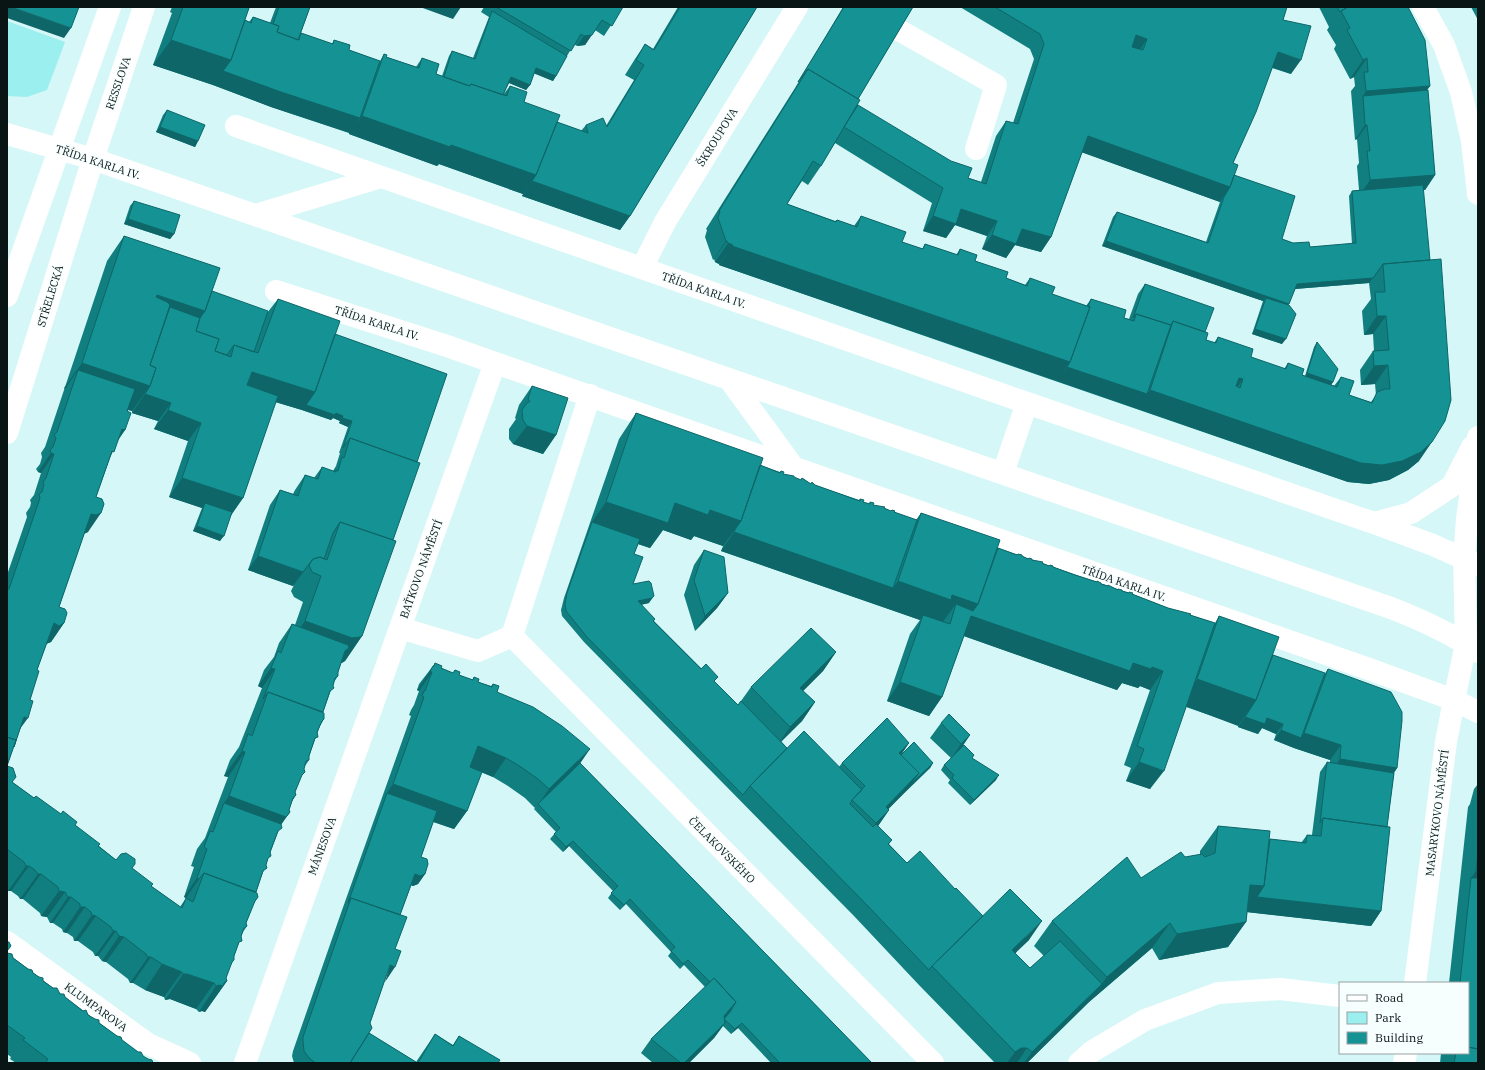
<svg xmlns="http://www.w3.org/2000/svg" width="1485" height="1070" font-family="'IBM Plex Serif',serif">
  <rect width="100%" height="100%" fill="#d6f7f7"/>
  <path fill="#9befef" d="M7,21l58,21 -18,48 -20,7 -20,-1z"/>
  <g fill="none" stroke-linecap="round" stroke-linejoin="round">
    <path stroke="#fff" stroke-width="22" d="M858,7l138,78 -20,64
      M1423,7l21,38 17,47 11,49 6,53
      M236,126l791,277 347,120 59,22 45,20
      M7,134l86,25 1298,449c31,12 60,25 87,44
      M256,215l125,-38
      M642,268l23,-46 132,-215
      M276,291l171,55 922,323 85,31 24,12
      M495,363l-95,265 78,23 34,-15 78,-241
      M729,379l65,89
      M1003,473l24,-70
      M1374,523l37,-10 41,-27 20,-39
      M512,636l421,427
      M7,942l141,102 42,19
      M1415,983l31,-241 8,-42 12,-56 -2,-85 3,-40 11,-82
      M245,1063l155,-435
      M1079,1063l12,-11 54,-32 73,-27 62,-4 60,7
      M1404,1063l2,-10"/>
    <path stroke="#fff" stroke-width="22" d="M7,296l103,-289
      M7,433l86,-274 51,-152"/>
  </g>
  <path fill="#117e7f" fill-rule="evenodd" d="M172,7h72l1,13 4,2 4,-5 17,6 6,-16h34l-11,31 2,-5 31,11 2,-4 15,10 31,11 4,-7 2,3 30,10 6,-9 14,16 6,2 7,-20 3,-5 21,7 16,-41 -8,-5 3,-5h139l-19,29 -9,-6 -10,15 -8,1 -3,-2 -7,12 -11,20 -3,5 -19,-8 -4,12 -4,5 -17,-7 -6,12 7,-9 14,16 33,20 24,9 5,-6 20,1 28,-46 -9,-5 10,-16 10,-15 8,5 25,-42h79l-127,209 -10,14 -98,-34 2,-4 -1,2 -84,-30 -2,2 -88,-32v-1l-78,-26 -58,-22 -60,-20 19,-52 -2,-1z
    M843,7h70l-55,92v6l110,73 13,4 15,-46 10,-15 7,2 21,-64 -4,-10 -70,-42h327l-4,13 8,54 -19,-6 -39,95 1,12 48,64 11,4 17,4 42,-3 -3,-48 3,-5 7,-1 -2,-24 2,-3 -2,-24 -2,1 -4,-49 4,-5 -1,-9 -4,2 -16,-30 2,-4 -9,-15 2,-3 -10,-20h89l22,79 -3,4 8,85 -10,15h-2l-4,271 -11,9 -19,10 -20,4 -21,-2 -629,-217v-1l-4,-2 -1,-3 -1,1 -8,-23 2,-7 -1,-1 89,-141zM835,143l97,60 -9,28 23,7 9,-13 32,11 -5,13 24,9 9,-13 26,7 10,-15 31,-85 138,50 -14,40 -89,-30 -4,5 -11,29 161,55 -11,33 30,10 6,-39 7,-16 74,-6 2,16 -9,12 2,24 9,-1 1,17h-1l-13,19 1,15 14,-1 1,11 -5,7 -22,-7 -8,-18 -7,9 -3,-1 2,-3 -16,-40 -3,5 -9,29 -3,-1 -14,-12 -4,6 -33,-12 -33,-20 -4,6 -8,-3 -1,-8 -60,-48 -7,10 -9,25 -5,-1 -33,-19 -5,7 -34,-12 -22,-16 -5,7 -19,-7 -31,-17 -15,-12 -4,6 -31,-11 -3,5 -20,-7 -41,-26 -7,10 -17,-6 -2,1 -48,-17 15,-23 6,4 13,-19z
    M1471,7h7v13z
    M167,110l31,31 -3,6 -39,-15 7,-17z
    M134,201l40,33 -4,5 -46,-15 6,-18z
    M124,236l88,55 55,22 11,-14 57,35 82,128 -24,78 -31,96 -17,25 -4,2 -3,9v4l-4,6 -11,30 1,7 -4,7 -11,30v4l-4,6 -10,26 1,3 -4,6 -3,9 1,2 -9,12 -19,51 -6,17 2,5 -4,6 -8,20 1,3 -4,6 -9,24v4l-4,6 -4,12 1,3 -22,31 -3,-1 -3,1 -3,-3 -26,-10 -5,1 -1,-3 -19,-7 -12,-7h-3l-2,-4 -22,-17 -4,-1 -4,-5h-3l-2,-4 -15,-11h-4l-1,-4 -6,-4 -4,-1 -1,-3 -9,-6h-3l-3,-6 -6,-1 -1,-3 -17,-14h-3l-2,-3 -7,-5h-3l-1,-3v-313l20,-58 -1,-4 4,-6 1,-4 -1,-3 4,-5 7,-22 -3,-1 -2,-3 4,-5 2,-7 -1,-4 4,-6 62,-186zM275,402l27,8 29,10 2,-2 7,3 -1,2 9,4 -9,26h1l-4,13 -3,5 -11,-4 -8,11 -9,-3 -10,15 -2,4 -13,-4 -10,15 -22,65 45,16 1,-1 -3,6 3,6 9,5 -8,23 -3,-1 -13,19 -5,14 -10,13 -6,16 4,2 -23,59 -9,13 -6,16 4,1 -23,61 -8,11 -6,17 3,1 -10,30 2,1 -6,9 -29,-21 -19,-18 -16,-8 -17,-14 -24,-21 -41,-27 -22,-16 -5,-16 13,-37 17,-59 9,-26 5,-2 13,-19 -5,-16 25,-73 4,-2 8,-35 14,-39 8,-18 7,-10 3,-20 4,1v2l26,8 -4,8 34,12 -19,56 33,11 -9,23 27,10 10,-25 13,-18z
    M532,386l24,49 -13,19 -30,-10 -4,-5v-10l7,-10 -1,-1 4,-13z
    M636,413l124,52 20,7 1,-1 2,3 18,6 1,-2 9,6 48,16 1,-1 3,3 6,2 1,-2 3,3 18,6 1,-1 2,2 22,8 5,-7 77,35 134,46 36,14 47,15 4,-7 54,39 51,20 4,-6 69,99 -3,5 -7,54 -6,84 -10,15 -124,-14 -1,10 -18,25 -69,13 -7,-12 -63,54 -62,61h-32l-76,-78 -65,-69 -270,-274 -22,-26 -1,-6 3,-12 55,-159zM663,530l28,10 3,-4 29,10 -2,5 199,69 -10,14 -23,67 42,15 13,-19 22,-61 153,54 5,-7 16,5 2,-2 10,4 -26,75 7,3 -5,13 24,8 36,-82 52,18v2l20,7 4,-6 14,6 -2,6 20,8 36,12v3l-3,-1 -7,10 -8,63h-5l-6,8 -31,-4 -52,-13 -18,25v4l-15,2 -133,64 -18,25 10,10 -14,12 -15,-15 14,-13 -46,-24 -76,-53 -18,-19 3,-4 -14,-14 11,-16 -1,-1 42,-41 3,-5 -32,-8 8,-12 -67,20 -3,4 -52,-19 -6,-7 21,-20 13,-19 -12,-11 20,-20 13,-19 -85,35 -10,14 -3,4 -84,-84 1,-2 -14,-14 8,-2 -16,-19 1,-30 4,-10 12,4z
    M704,550l24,43 -11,15 -22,23 -11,-36 10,-30z
    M435,663l6,5 12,5 2,-3 4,5 13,5 2,-3 4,5 13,4 2,-2 4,8 83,71 292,300h-101l-33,-35 -7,6 -8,-8 -9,12 -25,25h-36l-12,-10 10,-14 54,-52 -21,-22 -4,4 -12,-13 3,-4 -45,-48 -6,6 -12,-12 5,-7 -44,-45 -6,6 -13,-13 6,-7 -22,-23 1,-1 -10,-10 -17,-12 -15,-9 -12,-5 -14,39 -13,18 -21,-7 -12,35 4,17 -7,10 -5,2 -2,-1 -11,30 -16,67 -14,41 -1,10 47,29 19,-28 18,11 6,-9 39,27h-204l-2,-7 1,-5 48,-138 70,-197 -2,-1 2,-5 3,-5 5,-14 -2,-1 2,-6 14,-18z
    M941,723l29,12 -10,14 12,9 24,22 -26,25 -22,-22 2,-3 -9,-10 3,-5 7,-7 -21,-20z
    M1478,784v279h-38l1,-10h27v-70h-19l19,-176 2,-3 4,-15z
    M7,953l136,103 10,7h-137l-6,-4 1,-2 -4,-3z"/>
  <path fill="#0e6668" d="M7,7h4l60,21 -7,10 -57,-20z
    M420,7h41l-8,12z
    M602,20l-17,25 -8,1 7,-10z
    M1136,35l11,4 -10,15 -11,-4z
    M171,40l60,20 129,58 -10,15 -79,-26 -58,-22 -60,-20z
    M1278,52l23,8 -10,14 -23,-8z
    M1367,58l-13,19 -4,2 13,-19z
    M536,68l20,8 -3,5 -20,-8z
    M511,77l19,8 -4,5 -19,-8z
    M1430,86l-13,18 -54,-8 3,-5z
    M362,116l89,29 85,30 -13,19 -84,-30 -2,2 -88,-32z
    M1365,125h2l-10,14 -2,1z
    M160,127l38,14 -3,6 -39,-15z
    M1088,136l142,51 -10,15 -142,-51z
    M1435,175l-10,15 -65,5 10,-15z
    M532,181l98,35 -10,14 -98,-34z
    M961,209l36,12 -10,15 -32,-11 -9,13 -23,-7 10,-15z
    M128,219l46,15 -4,5 -46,-15z
    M1022,229l29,8 -10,15 -26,-7 -9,13 -24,-9 10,-14z
    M726,241h1l-13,18 -1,1z
    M1106,241l183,63 -4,5 -19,-11 -3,3 -161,-55z
    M728,243l5,2 -14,19 -4,-2z
    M732,246l338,116 -13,19 -338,-116z
    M1373,278l-4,5 -75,6 3,-5z
    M157,295l48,16 -18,25 -48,-16z
    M1377,316h9l-13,18 -9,1z
    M1255,329l31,10 -4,5 -30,-10z
    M82,363l68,23 -18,25 -61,-20 7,-21 -13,19 -1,-1z
    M1388,365l-13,19 -14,1 13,-19z
    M1067,367l80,27 3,-4 282,52 -13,19 -11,9 -19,10 -20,4 -21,-2 -291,-101z
    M252,372l63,20 21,21 7,3 -3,5 -7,-3 -2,2 -29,-10 -63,-19z
    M1307,373l26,9 -3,5 -26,-8z
    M1239,378l4,1 -13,19z
    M145,394l26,9 -13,18 -26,-8z
    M168,410l33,13 -13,18 -34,-12z
    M342,418l10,3 -4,6 -9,-4z
    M527,426l29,9 -13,19 -30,-10z
    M122,429l3,1 -13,19z
    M51,453l3,1 -13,19 -3,-1z
    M182,478l61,20 -13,19 -25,-14 -3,5 -33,-11z
    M606,502l69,1 35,7 31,11 -18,25 -29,-10 -3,4 -28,-10 -13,18 -60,-20 2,-6z
    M101,513l-13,19 -5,2 8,-20z
    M197,526l27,10 -4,5 -27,-10z
    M734,532l159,56 -13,18 -159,-55z
    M258,556l46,15 -11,15 -45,-16z
    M898,581l54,14 26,9 -18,26 -10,-6 6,-20 -14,19 -19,-8 -3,5 -40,-14z
    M728,593l-11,15 -22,23 10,-15z
    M654,596l-5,7 -15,3 4,-5z
    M971,616l162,47 19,4 11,4 -13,19 -10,-4 -2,2 -16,-5 -5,7 -159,-56z
    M305,621l57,15 -17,25 -3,2h-4l-51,-17z
    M54,623h10l-13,19 -5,2z
    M836,652l-13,19 -36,36 13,-19z
    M271,668l4,1 -13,19 -4,-2z
    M430,671l2,1 -13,19 -2,-1z
    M1197,679l59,21 -18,26 -58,-22z
    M900,682l42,15 -13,19 -42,-15z
    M815,702l-13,19 -25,25 13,-19z
    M24,717l4,1 -14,19z
    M1245,717l22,1 16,6 -7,10 -14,-6 -4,6 -20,-7z
    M1281,730l20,8 -7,10 -20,-8z
    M1304,733l37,12 -11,15 -36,-12z
    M970,735l-10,15 -9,9 10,-15z
    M909,743l-13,19 3,-9z
    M478,746l28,12 -13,19 -29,-12z
    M590,749l-13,19 -39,37 11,-16z
    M242,751l3,1 -17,25 -4,-1z
    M1340,759l57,9 -10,15 -57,-10z
    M1139,762l25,9 -14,18 -24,-8z
    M933,763l-3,5 -24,23 -31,32 11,-16 33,-34z
    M999,775l-3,5 -26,25 4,-5z
    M393,784l74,27 -13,18 -71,-25 4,-11z
    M296,795l-14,21 8,-4 -18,26 -48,-35 5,-7z
    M889,810l-13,19 -13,13 13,-19z
    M573,841l-4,5 -6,6 3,-5z
    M26,866h3l-18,25h-3z
    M1476,871h2v28l-7,-21z
    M38,874h3l-18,25h-3z
    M415,874h10l-7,10 -5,2 -5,-2z
    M197,878l2,1 -13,19 -2,-1z
    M1250,885l14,1 -17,26z
    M59,891l6,1 -18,25 -6,-1z
    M68,897h3l-18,26h-3z
    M1257,897l124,14 -10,15 -125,-14z
    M80,907h5l-18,26 -4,-1z
    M92,915l4,1 -18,25h-4z
    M1042,921l-13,19 -30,29 13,-19z
    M1246,922l-18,25 -69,13 18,-26z
    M1170,923l-18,25 -63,54 18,-25z
    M113,931h3l-18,25h-3z
    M119,936l5,1 -18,25 -4,-1z
    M148,957h3l-18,26h-3z
    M162,964l20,8 -18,25 -19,-7z
    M390,965l5,2 -10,15z
    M183,974h4l27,9 -18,26 -26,-10 -5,1z
    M227,981l-22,31 -3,-1 -3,1 17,-26 8,-3z
    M1102,984l-13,18 -62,61h-3l8,-11z
    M736,1002l-10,15 -2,2v-3z
    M725,1023l-11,15 -25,25h-5z
    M742,1023l-4,5 -7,6 4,-5z
    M1021,1048h6l-10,15h-10l8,-11z"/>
  <path fill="#149294" stroke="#0e6668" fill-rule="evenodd" d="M11,7h68l-8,21z
    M183,7h61l5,1 -18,52 -60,-20z
    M279,7h31l-12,33 -21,-8 2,-6 -6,-2z
    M496,7h127l-11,19 -10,-6 -10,15 -8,1 -3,-2 -10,17z
    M680,7h77l-127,209 -98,-35 4,-6 21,-53 31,11 -2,-8 17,-7 4,9 37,-62 -8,-5 9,-16 9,6z
    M844,7h69l-55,92 -50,-30 -10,13z
    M995,7h292l-4,13 28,6 -10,34 -23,-8 -22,60 -23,51 5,2 -8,22 -142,-51 -37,101 -29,-8 -6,15 -24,-9 5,-14 -36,-12 -5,15 -23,-8 10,-28 -99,-61 14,-22 93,56 21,7 -4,10 18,6 20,-63 12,3 26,-80 -4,-10zM1136,35l11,4 -4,11 -11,-3z
    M1337,7h11l-7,4 -1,1z
    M1348,7h60l17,33 5,46 -64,5 -2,-19h4l-1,-14 -4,2 -16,-30 3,-2 -9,-17z
    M492,11l75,45 -11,20 -20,-8 -6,17 -19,-8 -8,18 -32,-11 -2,2 -25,-9 8,-26 23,8z
    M253,17l26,9 -2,6 22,8 2,-7 32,11 1,-4 16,5 -1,5 31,11 -20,57 -79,-26 -58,-21 8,-11 14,-40 6,3z
    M384,54l3,1 -1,2 33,11 3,-10 17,6 -3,10 34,12 1,-2 36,12 3,-10 17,6 -3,10 36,13 -24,60 -85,-30 -1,2 -88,-31z
    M808,69l52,31 -39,66 -8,-5 -26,43 49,18 1,-2 20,7 4,-11 45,16 -4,10 21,7 2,-5 33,11 2,-6 17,6 -2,6 33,11 -2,6 21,8 3,-8 25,9 -3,7 38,13 -20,55 -338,-116 1,-1 -5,-2 -1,-2h-1l-8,-23 2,-7h-1z
    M1428,90l7,85 -65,5 -3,-29h3l-3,-26h-2l-2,-29z
    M167,110l38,15 -7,16 -38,-14z
    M1234,175l61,21 -13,43 11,4 16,-1 1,5 46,-4 -4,-52 71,-6 7,75 -47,4 -10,14 -76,6 -8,20 -183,-63 11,-29 91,31 16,-46 6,-10z
    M134,201l46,14 -6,19 -46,-15z
    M124,236l96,32 -15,43 -48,-16 -1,2 11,5 3,3 -20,60 6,3 -6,18 -68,-23z
    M1441,259l10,141 -6,21 -13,21 -11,10 -19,9 -20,4 -21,-2 -211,-73 23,-69 35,12 -2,7 10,3 2,-6 35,12 -2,8 35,12 2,-6 16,6 -2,6 35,12 4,-10 13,4 -5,14 23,8 5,-11 8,-3h5l-2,-24 -14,1 -1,-15 16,-1 -3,-34h-9l-2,-24h10l-2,-28zM1239,378l4,1 -3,9 -4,-2z
    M1145,284l69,24 -9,24 -32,-11 -2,4 -35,-11 -3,4z
    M212,291l56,20 -14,41 -20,-7 -7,10 -12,-4 4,-12 -23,-8 4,-13 5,-7z
    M1266,298l23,7 7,9 -10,25 -31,-10z
    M278,299l62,22 -25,71 -63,-20 -5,13 31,11 -35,102 -61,-20 19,-55 -33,-13 3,-7 -26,-9 5,-8 6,-18 -6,-3 20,-58 30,11 -4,13 23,8 -4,12 16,6 3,-12 24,8z
    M1091,299l35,11 -2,8 10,3 2,-7 35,11 -24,69 -80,-27 3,-5 20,-55h-2z
    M335,334l112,40 -30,88 -67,-24 -7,10 9,-27 -10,-3 1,-2 -7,-3 -1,2 -29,-10 9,-13z
    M1317,342l21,27 -5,13 -26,-9z
    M78,370l57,19 -8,22 4,2 -6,17 -3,-1 -8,23 -2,-1 -16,46 6,2 2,5 -3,9 -5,2 -5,-1 -32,93 6,2 2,4 -3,10 -5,3 -5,-3 -17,47 2,1 -9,29 3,1 -5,17 -4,-1 -10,30 2,-7 -9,-3v-147l2,-1 31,-91 -1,-4 3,-2 2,-8 -1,-2 3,-4 8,-24 -3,-1 -1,-3 3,-3 3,-9 -2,-3 3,-3z
    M532,386l36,12 -12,37 -29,-9 -4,-6 -1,-10 4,-6 4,-3 -2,-2z
    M636,413l127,45 -22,63 -31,-11 -2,5 -33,-12 -7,20 -62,-21z
    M350,438l70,25 -27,77 -53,-18 -7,11 -9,26 -4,-2 -7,2 -10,13 -45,-16 22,-66 18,6 7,-21 13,4 4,-12 14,5v-2l2,1 4,-14 2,1z
    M760,465l20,8 1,-2 3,1 -1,2 11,2v1l7,3 1,-2 9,6 1,-2 3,3 45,16v-2l4,1 -1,2 7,2v-2l4,1 -1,2 12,2 -1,1 7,3 1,-1 3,1 -1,1 23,8 -24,68 -159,-56 2,-4 5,-7z
    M205,503l27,9 -8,24 -27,-10z
    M921,513l79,27 -22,64 -26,-9 -1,5 -53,-19z
    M340,522l56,19 -34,95 -2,1 -8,1 -47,-17 16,-45 -9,-4 -3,-7 4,-6 7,-2 7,3z
    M592,522l48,17 -6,15 9,3 -10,27 16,-3 2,2 3,13 -2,2 -14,3 17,18 -2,2 48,48 5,-5 12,13 -4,4 24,24 3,-4 46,47 -37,38 -7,9 -156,-158 -21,-26 -1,-7 2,-11z
    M998,548l19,7 1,-1 4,1v1l6,3 1,-1 3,1v1l11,2 -1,1 7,3 1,-1 3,1v1l22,8 22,7v-1l4,2v1l7,2v-1l10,5v-1l4,1v1l7,2v-1l4,1 -1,1 36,14 23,6 -1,1 25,8 -51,148 -25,-9 5,-13 -7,-3 26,-75 -11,-4 -1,2 -18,-6 -3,8 -159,-55 -29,81 -42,-15 23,-67 27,9 6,-20 17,7 5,-7z
    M704,550l20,7 4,36 -23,23 -11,-36z
    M1219,616l60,21 -23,63 -59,-21z
    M292,624l56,21 1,3 -4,3 -7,21v4l-3,2 -2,8 1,2 -4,3 -7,21 -55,-20 -5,7 12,-30 -4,-1 7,-17 3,2z
    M811,628l25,24 -36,36 15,14 -25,25 -39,-40z
    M1273,655l52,18 -24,65 -20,-8 2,-6 -16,-6 -2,6 -20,-7 11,-17z
    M435,663l7,3 -1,2 12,5 2,-3 5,2 -1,3 14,5 1,-3 5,2 -1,3 14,5 1,-3 6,2 -2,6 36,15 29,19 28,23 -41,40 -11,-10 -17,-12 -15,-9 -28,-12 -8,21 12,5 -15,39 -74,-27 31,-87 -2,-1 2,-5h1l7,-19 -2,-1 3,-5h1z
    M1328,669l63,23 11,20v9l-5,47 -57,-9 1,-14 -37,-12z
    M268,692l56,21v6l-2,2 -5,11 1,5 -3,1 -6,18v4l-3,1 -2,8 1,3 -3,3 -7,17 1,3 -3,3 -4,12 1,2 -4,5 -57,-21 16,-44 -3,-1 6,-17 4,2z
    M949,714l21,21 -9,9 -20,-21z
    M887,718l22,25 -10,10 20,20 -33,34 3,3 -13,13 -24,-23 13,-14 -23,-23z
    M804,731l58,59 -10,10 -2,4 23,23 3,-3 16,16 -4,4 19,19 13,-12 35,38 1,-1 27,28 -51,50 -3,4 -65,-68 -114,-116z
    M7,737l9,3 -9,26 6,2 3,9 -4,5 22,16 2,-2 25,18 2,-3 14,11 -2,3 25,19 -2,2 18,14 5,-6 5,-1 9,6v5l-3,4 21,16 -2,2 31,22 4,-10 7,4 11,-29 53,20 1,4 -3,4 -9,22 1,3 -3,2 -3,8 1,5 -3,1 -5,14v4l-2,2 -6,16 1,3 -3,2 -1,3 -3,-1 -4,1 -2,-3 -27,-9h-4l-1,-2 -20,-8 -11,-7h-3l-2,-3 -22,-17 -5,-1 -3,-5h-3l-2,-4 -15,-11 -4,-1 -1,-3 -6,-5h-5v-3l-9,-7h-3l-3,-5 -6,-1 -1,-4 -17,-13h-3l-3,-4 -6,-4h-3l-2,-4 -17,-13z
    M914,742l19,21 -24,23 10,-13 -18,-18z
    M964,745l10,10 -2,3 27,17 -25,25 -22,-22 2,-3 -10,-10z
    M1327,762l67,11 -7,54 -64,-9 -3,5z
    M580,763l292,300h-92l-38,-40 -7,6 -11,-10 6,-7 6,-10 -22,-24 -4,4 -22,-22 -5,4 -12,-13 4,-4 -45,-48 -6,6 -13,-12 7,-7 -45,-45 -7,6 -12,-13 6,-6 -22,-24z
    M387,793l50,18 -16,46 6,2 1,5 -3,10 -5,2 -5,-2 -15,41 -49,-17 -3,5z
    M224,803l57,21 1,4 -4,3 -8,21 1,4 -3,2 -2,7 1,3 -4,3 -7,21 -52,-19 -5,6 -2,-1 10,-29 -3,-2 6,-16 3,1z
    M1323,818l67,9 -9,84 -124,-14 7,-11 6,-47 36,4 1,-8 14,1z
    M1218,826l52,5 -6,55 -14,-1 -4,37 -69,12 -7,-11 -63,54 -55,-56 75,-64 14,21 40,-26 4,5 17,-3 3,3 10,-4z
    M1478,853v18h-2z
    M1471,878h7v171l-10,-2v-64h-8z
    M1010,889l32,32 -30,29 18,18 30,-27 42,43 -70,68 -5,-4h-6l-6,4 -83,-86z
    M351,898l56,19 -12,32 6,2 -6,16 -5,-2 -20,58 2,5 -22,35h-34l-6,-4 -6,-8 -1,-10v-4z
    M7,942h2l2,4 -4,5z
    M7,953l5,1 1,4 15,11 4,1 1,3 6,4 4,1v3l10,7h4l3,6h4l1,3 18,14 3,-1 2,5 7,4 4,1v3l18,13 4,1 1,3 16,12h3l2,4 5,3 4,1 1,3h-106l-1,-1 2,-3 -25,-19 2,-2 -18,-13z
    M714,978l22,24 -12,14 1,7 -41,40h-3l-30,-24z
    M369,1033l47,29v1h-66z
    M435,1034l18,12 6,-10 41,24 -2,3h-80z
    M1468,1047l10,2v14h-24l2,-10h12z"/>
  <g text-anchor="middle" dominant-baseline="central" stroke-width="3" stroke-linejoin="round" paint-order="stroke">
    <g font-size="11" fill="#091515" stroke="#f7fefe">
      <text transform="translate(118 83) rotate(-71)">RESSLOVA</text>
      <text transform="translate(717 137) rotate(-58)">ŠKROUPOVA</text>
      <text transform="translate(98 162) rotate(18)">TŘÍDA KARLA IV.</text>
      <text transform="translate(704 290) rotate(19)">TŘÍDA KARLA IV.</text>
      <text transform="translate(50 296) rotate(-73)">STŘELECKÁ</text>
      <text transform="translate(377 323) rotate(18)">TŘÍDA KARLA IV.</text>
      <text transform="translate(421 569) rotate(-70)">BAŤKOVO NÁMĚSTÍ</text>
      <text transform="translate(1124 583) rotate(19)">TŘÍDA KARLA IV.</text>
      <text transform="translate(1437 813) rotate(-83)">MASARYKOVO NÁMĚSTÍ</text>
      <text transform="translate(322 846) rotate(-70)">MÁNESOVA</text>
      <text transform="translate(722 850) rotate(45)">ČELAKOVSKÉHO</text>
      <text transform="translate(96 1007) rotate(36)">KLUMPAROVA</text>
    </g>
  </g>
  <rect width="1485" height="1070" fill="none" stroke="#091515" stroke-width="16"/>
  <rect x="1339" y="982" width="130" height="72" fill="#f7fefe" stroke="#98a1a1"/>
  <rect x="1347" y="995" width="20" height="6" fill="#ffffff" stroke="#98a1a1"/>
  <text x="1375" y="1002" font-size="12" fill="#091515">Road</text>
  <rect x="1347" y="1012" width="20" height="12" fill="#9befef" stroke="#98a1a1"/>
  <text x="1375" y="1022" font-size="12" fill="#091515">Park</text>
  <rect x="1347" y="1032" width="20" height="12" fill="#149294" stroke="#98a1a1"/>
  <text x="1375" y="1042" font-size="12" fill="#091515">Building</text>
</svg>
